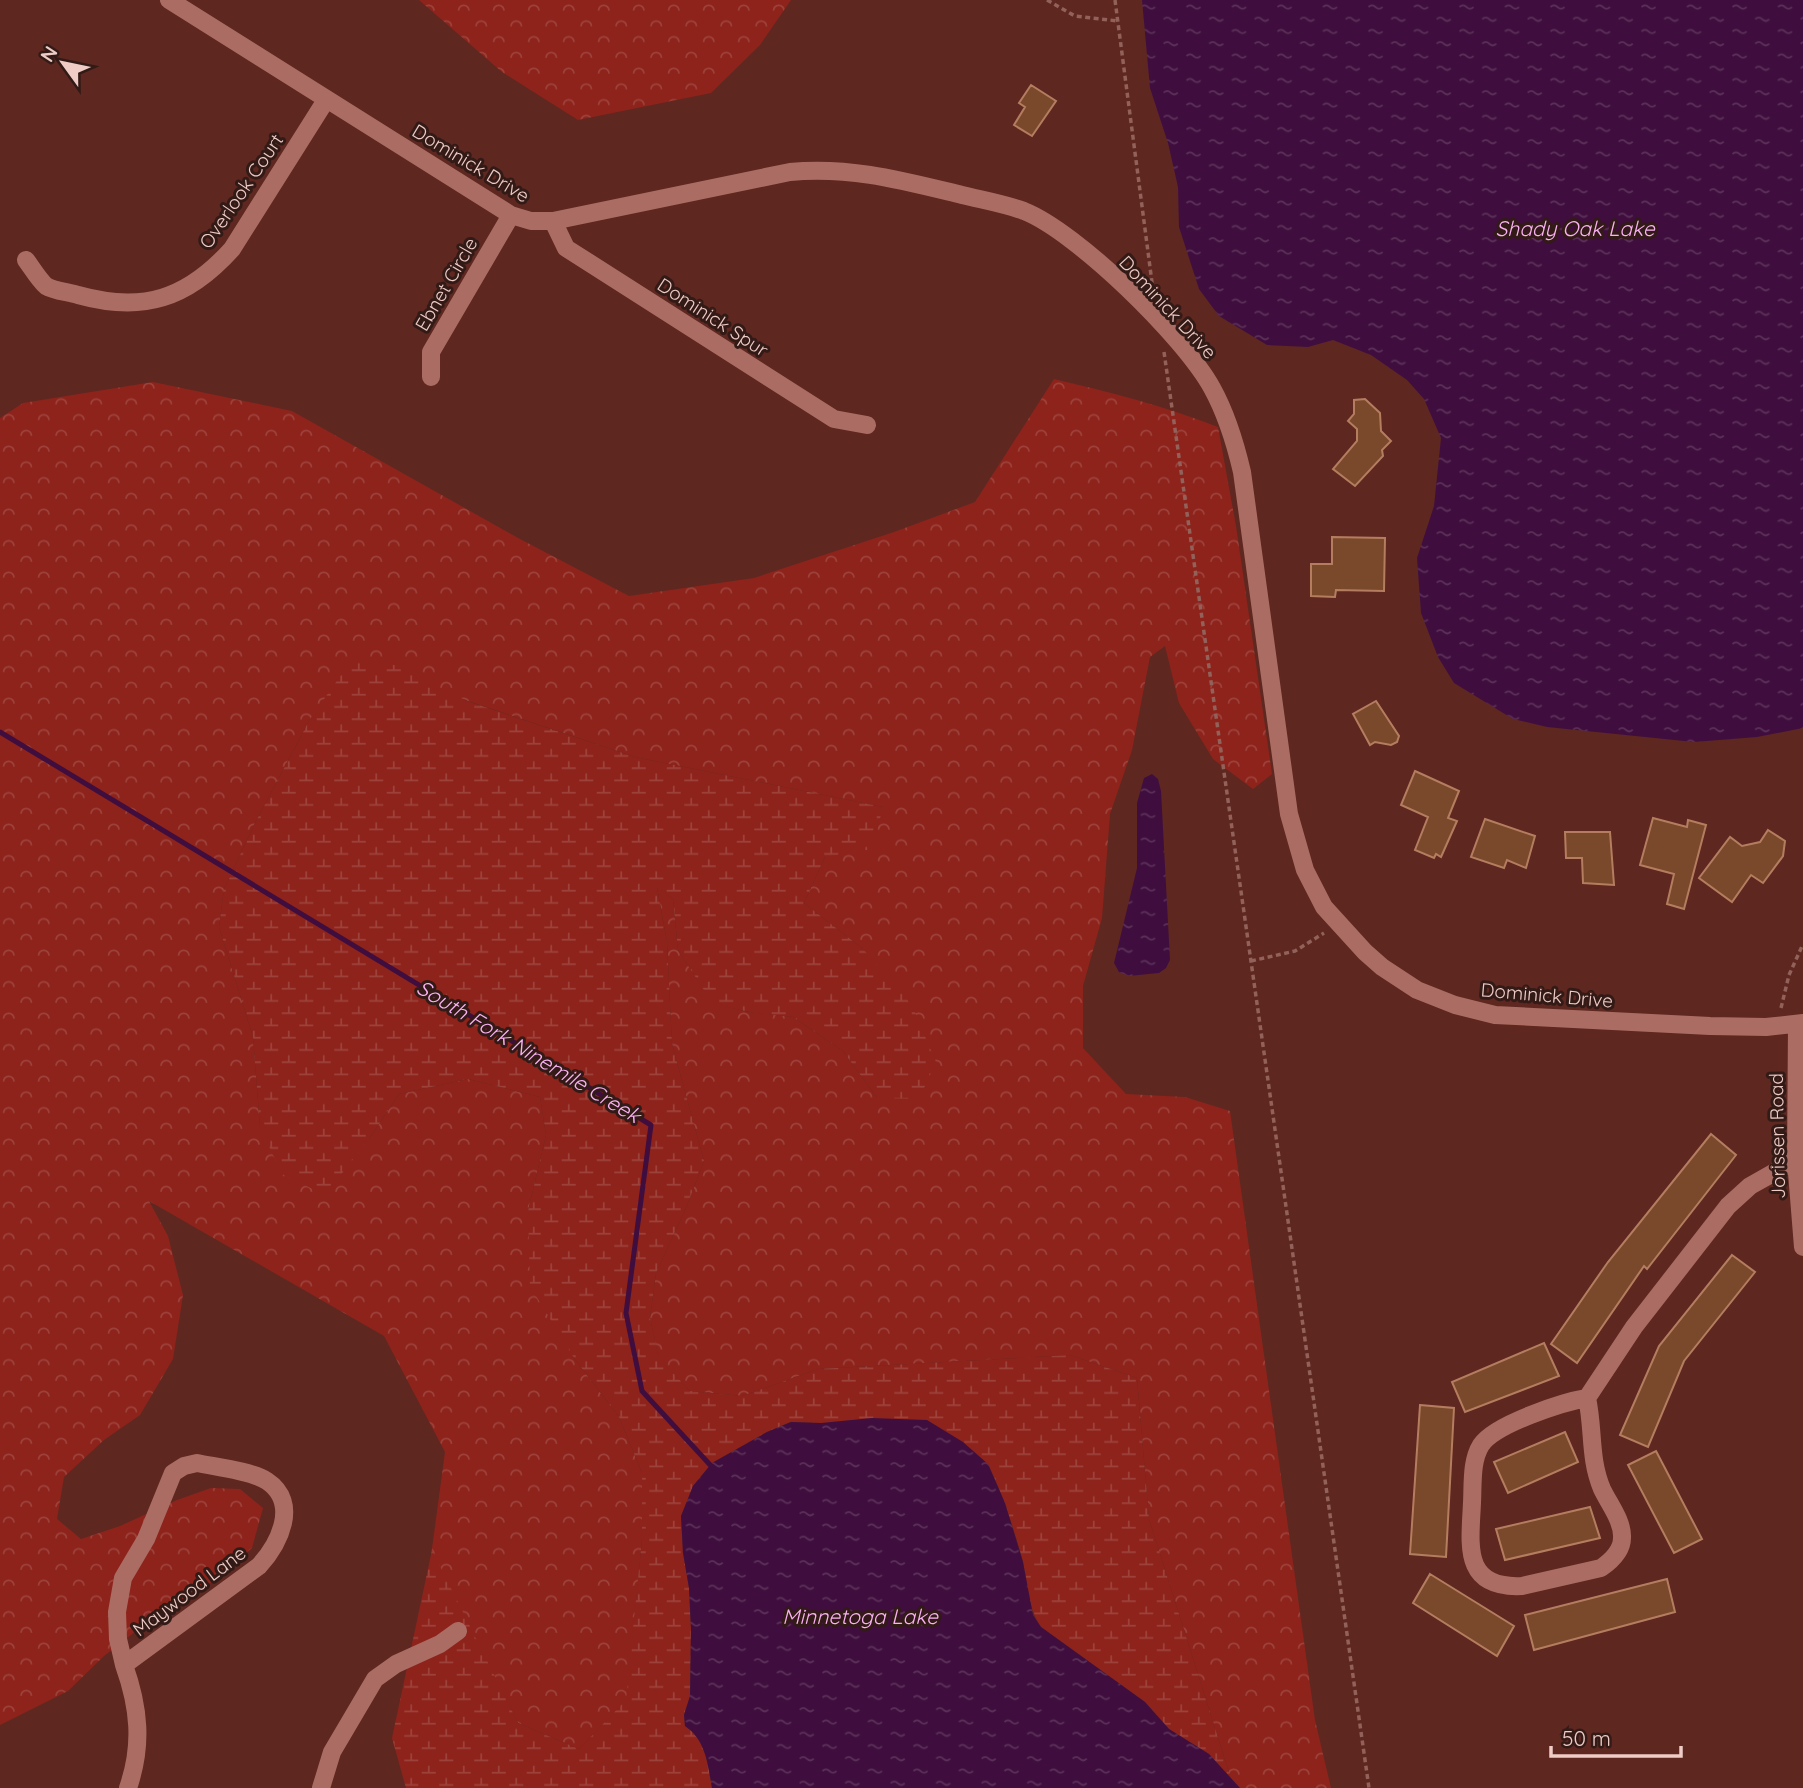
<svg xmlns="http://www.w3.org/2000/svg" width="1803" height="1788" font-family="Quicksand,sans-serif">
  <defs>
    <pattern id="forest-crowns" width="20" height="18" patternUnits="userSpaceOnUse" patternTransform="scale(1.75)"><rect width="20" height="18" fill="#8d231b"/><path d="M2 6a3 3 0 1 1 6 0M12 15a3 3 0 1 1 6 0" fill="none" stroke="#9d423b"/></pattern>
    <pattern id="wetland-marsh" width="20" height="14" patternUnits="userSpaceOnUse" patternTransform="scale(1.75)"><rect width="20" height="14" fill="#8d231b"/><path d="M1 5h8M5 5V1M11 12h8M15 12V8" fill="none" stroke="#9d423b"/></pattern>
    <pattern id="water-ripples" width="26" height="14" patternUnits="userSpaceOnUse" patternTransform="scale(1.75)"><rect width="26" height="14" fill="#3f0e3e"/><path d="M2 4q2-2 4 0t4 0M15 11q2-2 4 0t4 0" fill="none" stroke="#5b3058"/></pattern>
  </defs>
  <rect width="100%" height="100%" fill="#5e2720"/>
  <path fill="url(#forest-crowns)" d="M419,0h372l-31,45 -49,48 -133,27 -76,-48z
    M1054,379c55,13 111,27 164,48l18,99 36,248 -19,15 -40,-30 -34,-56 -14,-57 -15,11 -18,93 -22,64 -8,104 -19,68v62l43,46 59,3 45,14 85,609 16,68h-91l-9,-9 -82,-260 -12,-141 -67,-23 -252,14 -76,27 -52,-5 -31,-32 -9,-41 6,-45 30,-65 18,-47 -32,-117 -5,-102 -10,-55 16,12 5,51 35,53 35,9 45,5 50,34 34,47 -14,-149 -59,-46 21,-46 58,-50 -248,-50 -176,-59 -149,21 -55,104 -31,66 -5,38 34,110 7,90 109,12 30,-45 69,-15 72,18 6,38 -18,76 46,147 45,59 23,56v66l-15,161 -48,49 -61,-26 -87,-167 14,-104 -61,-116 -235,-135 19,35 15,59 -10,64 -33,56 -36,25 -40,37 -7,42 24,20 39,-13 57,-26 34,-12 29,1 23,19 -11,40 -35,31 -53,30 -60,47 -36,35 -68,34v-1307l23,-15 130,-21 139,29 228,128 109,57 125,-18 140,-46 81,-30z"/>
  <path fill="url(#wetland-marsh)" d="M353,658l41,7 73,36 168,56 248,50 -11,42 -47,8 -21,46 59,46 49,56 24,57 -17,37 -42,-1 -34,-47 -50,-34 -39,-4 -41,-9 -35,-54 -5,-51 -16,-11 10,54 5,102 32,117 -18,47 -30,65 -6,45 9,40 31,33 52,5 76,-27 252,-14 67,23 12,141 82,260 -22,-25 -40,-25 -24,-27 -104,-75c-14,-21 -13,-45 -19,-69 -9,-32 -19,-63 -34,-94l-167,-41 -31,-1 -23,10 -55,31 -19,23 -12,30 2,37 6,35 2,41 -1,67 -6,19 1,11c21,14 23,39 27,62h-306l-14,-50 40,-188 86,173 61,26 47,-49 16,-161v-66l-23,-56 -45,-59 -44,-72 -2,-75 18,-76 -6,-38 -72,-18 -69,15 -30,45 -44,56 -43,-21 -22,-47 -7,-90 -34,-110 5,-38 31,-66 55,-104z"/>
  <path fill="url(#water-ripples)" d="M1142,0h661v728l-46,9 -63,5 -147,-15 -34,-8 -59,-36 -16,-26 -17,-44 -4,-55 17,-52 7,-68 -17,-39 -17,-19 -36,-25 -38,-15 -25,7 -41,-2 -48,-29 -20,-27 -20,-62 -1,-40 -10,-44 -18,-55z
    M1152,774l6,5 3,12 9,169 -4,8 -7,5 -30,3 -10,-4 -5,-9 23,-95v-65l7,-25z
    M872,1418l55,2 36,22 25,22 17,39 18,59 10,53 8,12 104,75 24,27 40,25 31,34h-528c-4,-23 -6,-48 -27,-62l-1,-11 6,-19 1,-67 -2,-41 -6,-35 -2,-37 12,-30 19,-23 55,-31 24,-10 30,1z"/>
  <g fill="none" stroke-linecap="round" stroke-linejoin="round">
    <path stroke="#3f0e3e" stroke-width="5" d="M0,732l651,393 -25,188 16,78 71,77"/>
  </g>
  <path fill="#7a482b" stroke="#b57d60" stroke-width="2" d="M1031,85l25,16 -24,35 -18,-11 11,-18 -6,-4z
    M1365,399l15,14 1,18 10,10 -9,9 1,6 -28,30 -22,-17 24,-28v-12l-9,-8 6,-7v-14z
    M1332,537l53,1 -1,53 -48,-1 -1,7 -24,-1v-32h21z
    M1376,701l23,35 -2,6 -6,3 -16,-3 -5,3 -17,-31z
    M1415,771l44,20 -11,27 9,3 -16,36 -5,-3 -2,4 -19,-8 13,-33 -27,-12z
    M1653,818l34,9 1,-7 18,5 -22,84 -17,-5 7,-30 -34,-9z
    M1485,819l50,17 -9,32 -19,-8 -3,8 -33,-11z
    M1768,830l17,11 -2,15 -20,27 -12,-8 -19,27 -33,-24 31,-41 12,9 18,-4z
    M1565,832h45l4,53 -31,-2 -1,-25h-16z
    M1711,1134l25,21 -89,114 -3,-3 -67,97 -26,-19 57,-82z
    M1732,1255l23,17 -71,89 -36,86 -28,-12 39,-89z
    M1544,1343l15,33 -94,36 -13,-30z
    M1420,1405l34,3 -8,149 -36,-3z
    M1565,1432l13,30 -70,31 -14,-31z
    M1656,1451l46,88 -28,14 -46,-88z
    M1590,1507l10,31 -95,22 -9,-31z
    M1430,1574l84,52 -17,30 -84,-53z
    M1667,1579l8,33 -141,38 -9,-35z"/>
  <g fill="none" stroke-linecap="round" stroke-linejoin="round">
    <path stroke="#91615a" stroke-width="3.5" stroke-dasharray="5 3.5" stroke-linecap="butt" d="M1047,0l28,16 43,5
      M1115,0l38,290
      M1164,352l205,1436
      M1251,961l44,-10 29,-18
      M1781,1008l8,-33 14,-31"/>
    <path stroke="#ab6d63" stroke-width="18" d="M169,0l342,215 20,6h22l237,-49c60,-6 114,9 172,23 20,5 43,9 62,16 53,21 160,126 188,177 15,27 23,54 30,84l47,342 16,56 19,37 41,45 17,15 35,23 38,15 40,10 215,11 56,1 37,-4
      M553,221l13,27 268,171 33,6
      M26,260c6,8 13,20 20,26 8,5 23,6 32,9 65,18 109,4 154,-46l94,-149
      M431,377v-25l80,-137
      M1797,1024l-1,136 7,87
      M1587,1398c7,32 2,60 15,91 7,15 21,32 20,49 0,13 -11,23 -21,30l-79,18c-60,3 -52,-41 -50,-83 1,-19 -1,-42 9,-58 14,-21 82,-43 106,-47z
      M1587,1398l47,-71 94,-121 22,-20 46,-26
      M197,1463c19,4 55,8 70,18 33,22 12,63 -8,85l-135,99 -6,-26 -1,-27 6,-34 23,-39 27,-66 11,-7z
      M124,1665c15,42 19,80 4,123
      M321,1788l11,-36 43,-73 21,-15 44,-20 18,-13"/>
  </g>
  <g text-anchor="middle" dominant-baseline="central" stroke-width="6" stroke-linejoin="round" paint-order="stroke">
    <g font-size="19" fill="#efccc6" stroke="#321a16">
      <text transform="translate(471 163) rotate(31)">Dominick Drive</text>
      <text transform="translate(241 191) rotate(-56)">Overlook Court</text>
      <text transform="translate(446 284) rotate(-60)">Ebnet Circle</text>
      <text transform="translate(1168 307) rotate(47)">Dominick Drive</text>
      <text transform="translate(713 317) rotate(33)">Dominick Spur</text>
      <text transform="translate(1547 995) rotate(5)">Dominick Drive</text>
      <text transform="translate(1777 1136) rotate(-91)">Jorissen Road</text>
      <text transform="translate(189 1591) rotate(-37)">Maywood Lane</text>
    </g>
    <g font-size="21" font-style="italic" fill="#fab2f4" stroke="#321a16">
      <text x="1575" y="228">Shady Oak Lake</text>
      <text transform="translate(529 1051) rotate(31)">South Fork Ninemile Creek</text>
      <text x="860" y="1616">Minnetoga Lake</text>
    </g>
  </g>
  <g transform="translate(63 63) rotate(303)" stroke="#321a16" stroke-width="5" paint-order="stroke">
  <path d="M0-5L12 26L0 18L-12 26Z" fill="#efccc6"/>
  <text y="-10" font-size="19" font-weight="bold" text-anchor="middle" fill="#efccc6">N</text>
  </g>
  <path d="M1551 1746v10h130v-10" fill="none" stroke="#efccc6" stroke-width="3.5"/>
  <text x="1562" y="1746" font-size="21" fill="#efccc6" stroke="#321a16" stroke-width="5" paint-order="stroke">50 m</text>
</svg>
